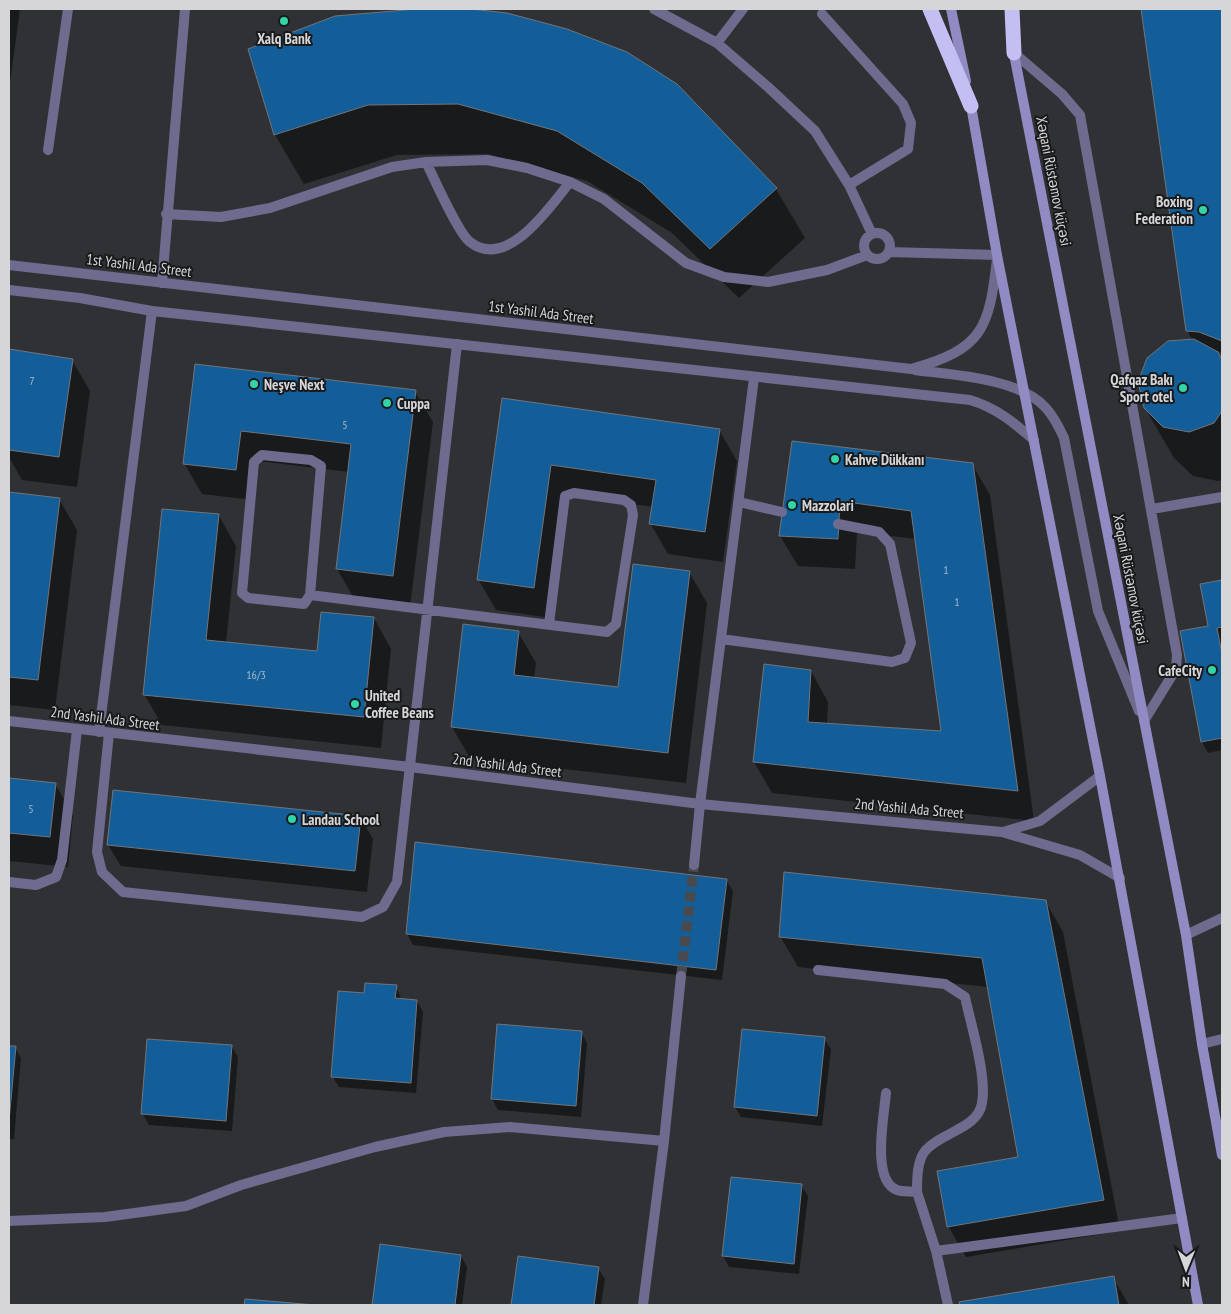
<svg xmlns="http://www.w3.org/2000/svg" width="1231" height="1314" font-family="'PT Sans Narrow',sans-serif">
  <rect width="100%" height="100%" fill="#303135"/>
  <path fill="#0007" d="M9,9h11l-11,81z
    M430,9h31l46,5 169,71 100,104 29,49 -66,60 -67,-65 -85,-52 -99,-27 -91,1 -93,29 -29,-49 -25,-86 85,-32z
    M1142,9h80v344l-7,-3 7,12v118l-4,1 -25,-5 -19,-18 -29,-50 48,-67 -6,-11z
    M9,350l63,10 18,31 -13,96 -55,-7 -13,-23z
    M196,365l219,27 18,30 -23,185 -55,-7 -18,-31 12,-97 -91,-11 -5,39 -51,-6 -18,-31z
    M503,400l216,30 18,31 -14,101 -55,-8 -18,-31 3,-16 -84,-12 -18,123 -55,-8 -18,-31z
    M793,442l179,22 18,31 44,326 -262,-28 -18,-31 11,-97 46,6 17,31 -1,22 115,8 -26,-193 -59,-7 -2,37 -57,-3 -18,-30z
    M9,493l50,6 18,31 -22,180 -46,-5z
    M219,516l17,30 -10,97 92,9 56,-34 17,31 -10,99 -219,-23 -18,-31z
    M689,572l18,31 -21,180 -216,-25 -18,-31 66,-95 18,31 -2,16 85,10z
    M1222,581v169l-14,3 -6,-11 -20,-110 27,-5 -7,-42z
    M9,779l46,5 18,31 -5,52 -59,-6z
    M360,817l13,22 -6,53 -246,-26 -13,-21z
    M727,881l6,10 -11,89 -309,-35 -6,-11z
    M1045,901l18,31 57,299 -154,26 -18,-31 71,-68 -31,-171 -190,-20 -18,-31z
    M396,987l6,13 15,1 6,11 -7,81 -77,-6 -7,-11 33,-82z
    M581,1032l6,11 -6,74 -83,-7 -6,-11z
    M824,1039l7,10 -9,77 -81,-9 -6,-10z
    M9,1047l6,1 6,10 -7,81h-5z
    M232,1047l6,10 -6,74 -83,-6 -6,-11z
    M801,1185l7,11 -9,78 -70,-7 -6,-11z
    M381,1246l80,10 6,11 -5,38h-89z
    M519,1257l79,11 7,11 -4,26h-88z
    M1113,1278l16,27h-168l-1,-2z
    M246,1300l56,5h-56z"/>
  <path fill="#135d99" stroke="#727579" d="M417,9h54l36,4 60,16 60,23 50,32 100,104 -67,61 -68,-66 -85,-52 -99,-27 -90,1 -94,30 -26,-86 87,-33z
    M1141,9h81v332l-23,-9 -13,-1z
    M1194,339l24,13 4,8v51l-8,12 -25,9 -26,-5 -19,-19 -6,-26 9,-24 21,-17z
    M9,349l64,10 -14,98 -50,-7z
    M195,364l221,26 -23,186 -57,-7 15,-125 -110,-13 -5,39 -53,-6z
    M502,398l218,31 -15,103 -56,-8 7,-44 -105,-15 -17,123 -57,-8z
    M792,441l181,22 45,328 -265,-29 11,-98 47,6 -3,52 133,9 -30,-220 -71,-10 -2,38 -59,-3z
    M9,492l51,6 -22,182 -29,-3z
    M162,509l57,5 -13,126 111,11 4,-39 53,5 -10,100 -221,-22z
    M633,564l57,7 -22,182 -217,-26 12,-103 56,7 -5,44 104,12z
    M1222,580v47l-5,1 5,26v84l-21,4 -21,-111 28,-5 -8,-42z
    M9,778l47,5 -6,54 -41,-4z
    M113,790l248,26 -6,55 -248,-26z
    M415,842l312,37 -11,91 -310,-36z
    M784,872l262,28 58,300 -157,27 -10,-56 81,-14 -36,-199 -203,-21z
    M365,983l32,2 -2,13 22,2 -6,83 -80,-6 7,-86 26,2z
    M497,1024l85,7 -6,75 -85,-7z
    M742,1029l83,8 -8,79 -83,-9z
    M147,1039l85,6 -6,76 -85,-7z
    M9,1046h7l-7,75z
    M731,1177l71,7 -8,80 -72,-8z
    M380,1244l81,11 -6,50h-83z
    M518,1256l81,11 -5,38h-83z
    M1114,1276l5,29h-159l-1,-3z
    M245,1299l70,6h-71z"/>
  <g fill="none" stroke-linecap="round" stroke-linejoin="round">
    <path stroke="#494a4e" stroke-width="10" stroke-dasharray="10 5" stroke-linecap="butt" d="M681,976l13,-111"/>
    <path stroke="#6e6b8e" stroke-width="10" d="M654,9l63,34 51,44 47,44 34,54 23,49
      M822,14l81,90 8,19 -3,26 -59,36
      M717,43l26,-34
      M1014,53l48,41 18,21 97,540 -1,14 -32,52
      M48,150l20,-141
      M426,162c8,16 32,71 44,80 37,29 80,-35 100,-60
      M166,214l55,3 49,-9 122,-41 34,-5 61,-2 40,8 43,14 34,17 82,64 38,14 44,5 59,-12 40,-15
      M864 246a13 13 0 1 1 26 0a13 13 0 1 1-26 0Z
      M889,252l108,3
      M162,283l23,-274
      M262,455l49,5 10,6 -11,129 -6,9 -56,-6 -6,-5 12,-131z
      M739,502l43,10
      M1152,509l70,-12
      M310,595l297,37 9,-8 17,-109 -2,-10 -7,-5 -50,-7 -9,3 -16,128
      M721,639l171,23 13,-4 6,-15 -21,-99 -11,-12 -41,-8
      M99,732l53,-421
      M109,733l-12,119 5,20 21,20 239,25 21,-10 14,-25 60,-538
      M700,804l54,-426
      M9,882l27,3 20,-8 6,-17 15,-130
      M1186,935l36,-17
      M818,970l127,14 20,13c6,28 22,79 17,106 -4,26 -41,29 -57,48 -8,10 -8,28 -8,41
      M1202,1044l20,-5
      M886,1093c-2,23 -15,88 11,97 6,2 14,1 20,2l19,59
      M948,1305l-12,-54 246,-33"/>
    <path stroke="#6e6b8e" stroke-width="10" d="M9,265l902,104c72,-20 78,-40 86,-110
      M9,290l71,8 72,13 818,89c27,8 44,23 64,40
      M915,370c38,5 104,8 131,38 8,9 13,19 18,30l34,173 41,100
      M9,721l401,46 290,37 302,28 78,23 40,23
      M1003,832l37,-11 60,-45
      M694,865l6,-61
      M9,1221l96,-4 81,-11 55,-21 134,-38 69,-15 66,-5 154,14
      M643,1305l21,-164 17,-165"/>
    <path stroke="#908bc2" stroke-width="10" d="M951,9l15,72
      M1013,49l173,886 16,109 20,111
      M970,100l27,155 103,521 98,529"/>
    <path stroke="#c3bff2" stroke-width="15" d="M930,9l41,97
      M1012,9l2,44"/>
  </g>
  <g fill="#33d4a8" stroke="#18191b" stroke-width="2">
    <circle cx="284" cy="21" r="5"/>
    <circle cx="1203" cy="210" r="5"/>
    <circle cx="254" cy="384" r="5"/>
    <circle cx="1183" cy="388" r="5"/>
    <circle cx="387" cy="403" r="5"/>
    <circle cx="835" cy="459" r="5"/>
    <circle cx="792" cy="505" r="5"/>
    <circle cx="1212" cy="670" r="5"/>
    <circle cx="355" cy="704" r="5"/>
    <circle cx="292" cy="819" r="5"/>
  </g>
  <g text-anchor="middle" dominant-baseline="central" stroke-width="4" stroke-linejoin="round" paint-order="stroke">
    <g font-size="12" fill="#a5b8c9">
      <text x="32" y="380">7</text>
      <text x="345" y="424">5</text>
      <text x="946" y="569">1</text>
      <text x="957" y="601">1</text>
      <text x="256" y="674">16/3</text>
      <text x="31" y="808">5</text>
    </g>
    <g font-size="15" font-weight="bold" fill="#d6d6d9" stroke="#18191b" text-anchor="start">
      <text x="284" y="38" text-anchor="middle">Xalq Bank</text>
      <text x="1193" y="201" text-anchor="end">Boxing<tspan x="1193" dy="17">Federation</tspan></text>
      <text x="1173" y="379" text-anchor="end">Qafqaz Bakı<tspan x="1173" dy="17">Sport otel</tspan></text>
      <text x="264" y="384">Neşve Next</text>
      <text x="397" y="403">Cuppa</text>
      <text x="845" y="459">Kahve Dükkanı</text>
      <text x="802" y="505">Mazzolari</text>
      <text x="1202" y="670" text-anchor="end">CafeCity</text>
      <text x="365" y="695">United<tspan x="365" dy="17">Coffee Beans</tspan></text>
      <text x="302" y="819">Landau School</text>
    </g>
    <g font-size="15" fill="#d6d6d9" stroke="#18191b">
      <text transform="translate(1054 181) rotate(79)">Xəqani Rüstəmov küçəsi</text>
      <text transform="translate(139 265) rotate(7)">1st Yashil Ada Street</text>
      <text transform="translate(541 312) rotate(7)">1st Yashil Ada Street</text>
      <text transform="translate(1131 579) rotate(79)">Xəqani Rüstəmov küçəsi</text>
      <text transform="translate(105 718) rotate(7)">2nd Yashil Ada Street</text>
      <text transform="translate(507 765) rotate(7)">2nd Yashil Ada Street</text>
      <text transform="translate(909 808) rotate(5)">2nd Yashil Ada Street</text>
    </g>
  </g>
  <rect width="1231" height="1314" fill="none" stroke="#d6d6d9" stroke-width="20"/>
  <g transform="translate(1186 1269) rotate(181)" stroke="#18191b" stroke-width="4" paint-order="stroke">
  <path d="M0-4L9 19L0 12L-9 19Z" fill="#d6d6d9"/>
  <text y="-8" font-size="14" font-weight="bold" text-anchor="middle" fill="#d6d6d9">N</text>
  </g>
</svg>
